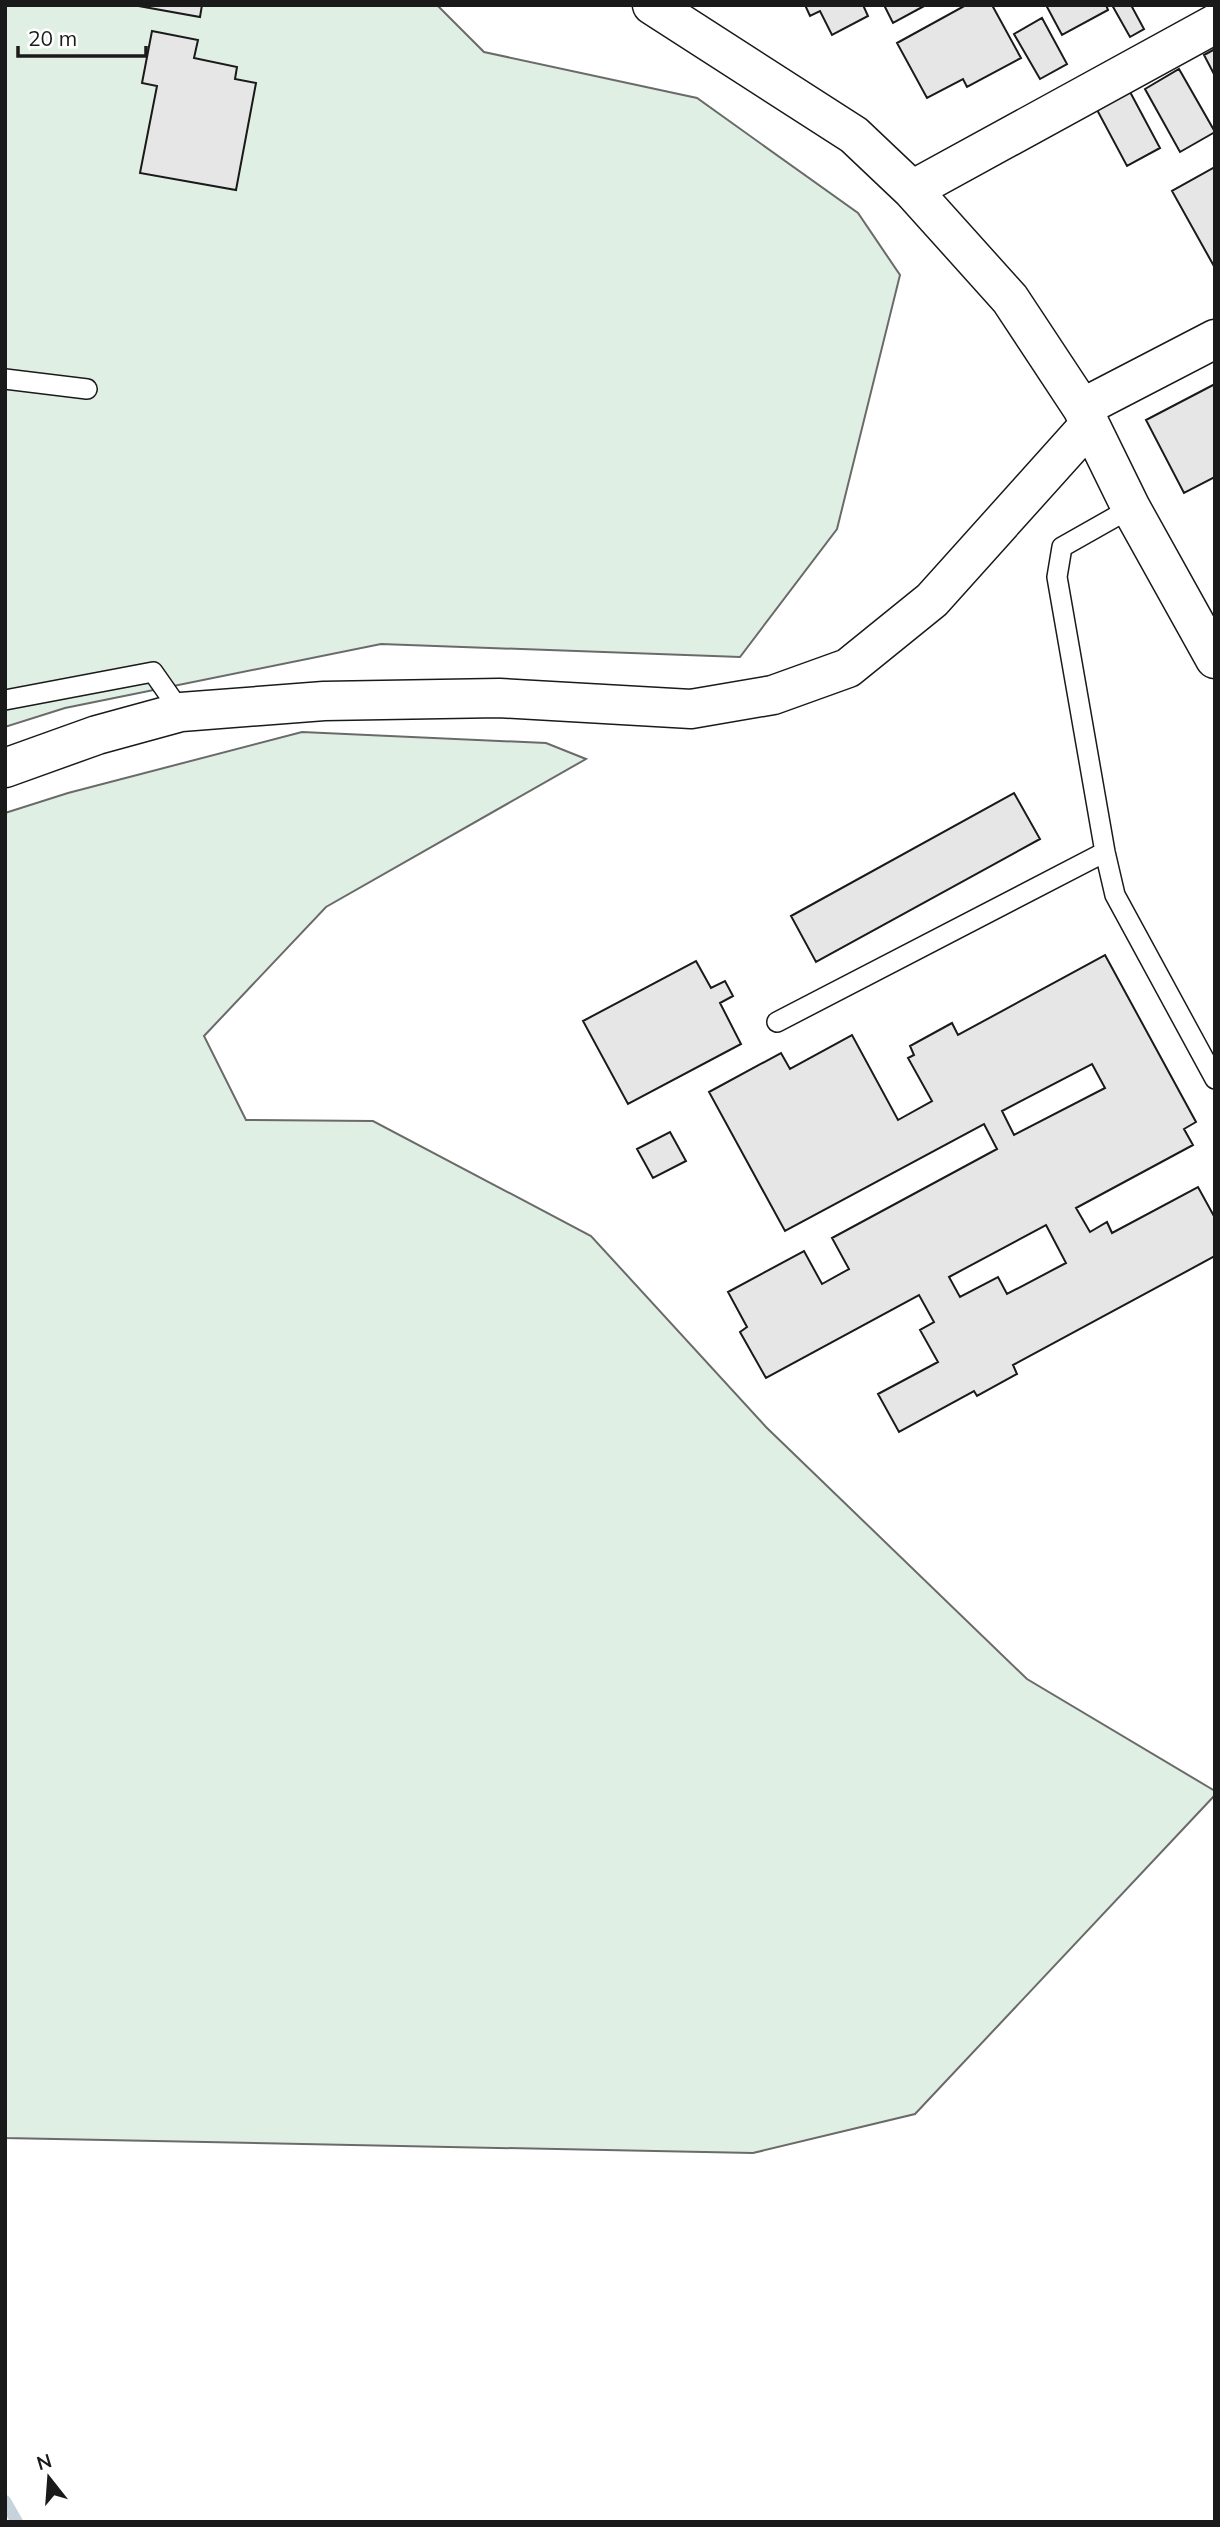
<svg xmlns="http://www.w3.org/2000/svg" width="1220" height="2527" font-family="Mulish,sans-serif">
  <rect width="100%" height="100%" fill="#fff"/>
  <path fill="#e0efe3" stroke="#6a6a6a" stroke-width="2" d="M5,5h432l47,47 213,46 161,115 42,62 -63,254 -97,128 -359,-13 -316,64 -60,19z
    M302,732l244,11 40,16 -260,148 -122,129 42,84 127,1 218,115 175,191 261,252 188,112v4l-300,319 -162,39 -748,-15v-1325l63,-20z"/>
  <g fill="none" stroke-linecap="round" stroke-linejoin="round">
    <path stroke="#c6d2dc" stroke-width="12" d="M5,2501l12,21"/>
  </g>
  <path fill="#e6e6e6" stroke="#1a1a1a" stroke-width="2" fill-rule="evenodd" d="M133,5h69l-2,12z
    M805,5h58l5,11 -36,19 -12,-24 -10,5z
    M884,5h42l-33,18z
    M966,5h26l29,53 -54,29 -4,-8 -36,19 -30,-55z
    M1046,5h60l2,5 -46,25z
    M1112,5h19l13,24 -14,8z
    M1042,18l25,46 -27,15 -26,-45z
    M152,31l46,9 -4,18 43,9 -2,12 21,4 -20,107 -96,-17 17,-87 -15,-3z
    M1215,49v27l-11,-21z
    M1179,69l36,63 -35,20 -35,-63z
    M1129,90l31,58 -33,18 -31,-58z
    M1215,167v101l-43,-77z
    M1215,384v93l-31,16 -38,-73z
    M1014,793l26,46 -224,123 -25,-46z
    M1105,955l91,167 -12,7 9,16 -117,63 14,24 17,-10 5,11 86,-46 17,31v38l-202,109 4,9 -40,22 -3,-5 -75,41 -21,-38 60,-32 -18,-32 14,-8 -15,-27 -153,83 -26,-46 7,-5 -19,-35 76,-41 18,33 27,-15 -17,-31 165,-89 -13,-25 -199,107 -76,-139 72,-39 9,16 62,-34 46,85 34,-19 -24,-43 6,-3 -4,-9 42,-23 6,12zM1092,1064l13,24 -91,47 -12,-24zM1046,1225l20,38 -59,31 -9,-17 -38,20 -11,-20z
    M696,961l15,27 14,-7 8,15 -13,7 21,41 -113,60 -45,-83z
    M670,1132l16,29 -33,17 -16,-29z"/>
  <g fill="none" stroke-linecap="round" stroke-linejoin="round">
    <defs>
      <path id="service" d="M5,379l82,10
        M1131,508l-69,39 -5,30 48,275 10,43 100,184
        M5,700l148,-28 28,40
        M777,1022l328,-170"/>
      <path id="minor" d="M652,5l202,130 58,55 98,109 72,109 49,100 84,151
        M912,190l303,-166
        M1082,408l133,-69
        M5,768l92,-33 84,-23 143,-11 175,-3 192,11 82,-14 75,-27 84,-68 158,-176"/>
    </defs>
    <use href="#service" stroke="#1a1a1a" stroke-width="22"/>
    <use href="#minor" stroke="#1a1a1a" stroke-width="41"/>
    <use href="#service" stroke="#fff" stroke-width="19"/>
    <use href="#minor" stroke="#fff" stroke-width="38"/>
  </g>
  <rect width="1220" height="2527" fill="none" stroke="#1a1a1a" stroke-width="14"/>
  <g transform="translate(49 2478) rotate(343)" stroke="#ffffff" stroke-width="5" paint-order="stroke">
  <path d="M0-5L12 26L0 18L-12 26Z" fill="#1a1a1a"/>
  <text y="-10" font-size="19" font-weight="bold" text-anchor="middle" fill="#1a1a1a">N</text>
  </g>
  <path d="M18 46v10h128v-10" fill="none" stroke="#1a1a1a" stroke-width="3.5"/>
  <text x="28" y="46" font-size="21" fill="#1a1a1a" stroke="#ffffff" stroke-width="5" paint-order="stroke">20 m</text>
</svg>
